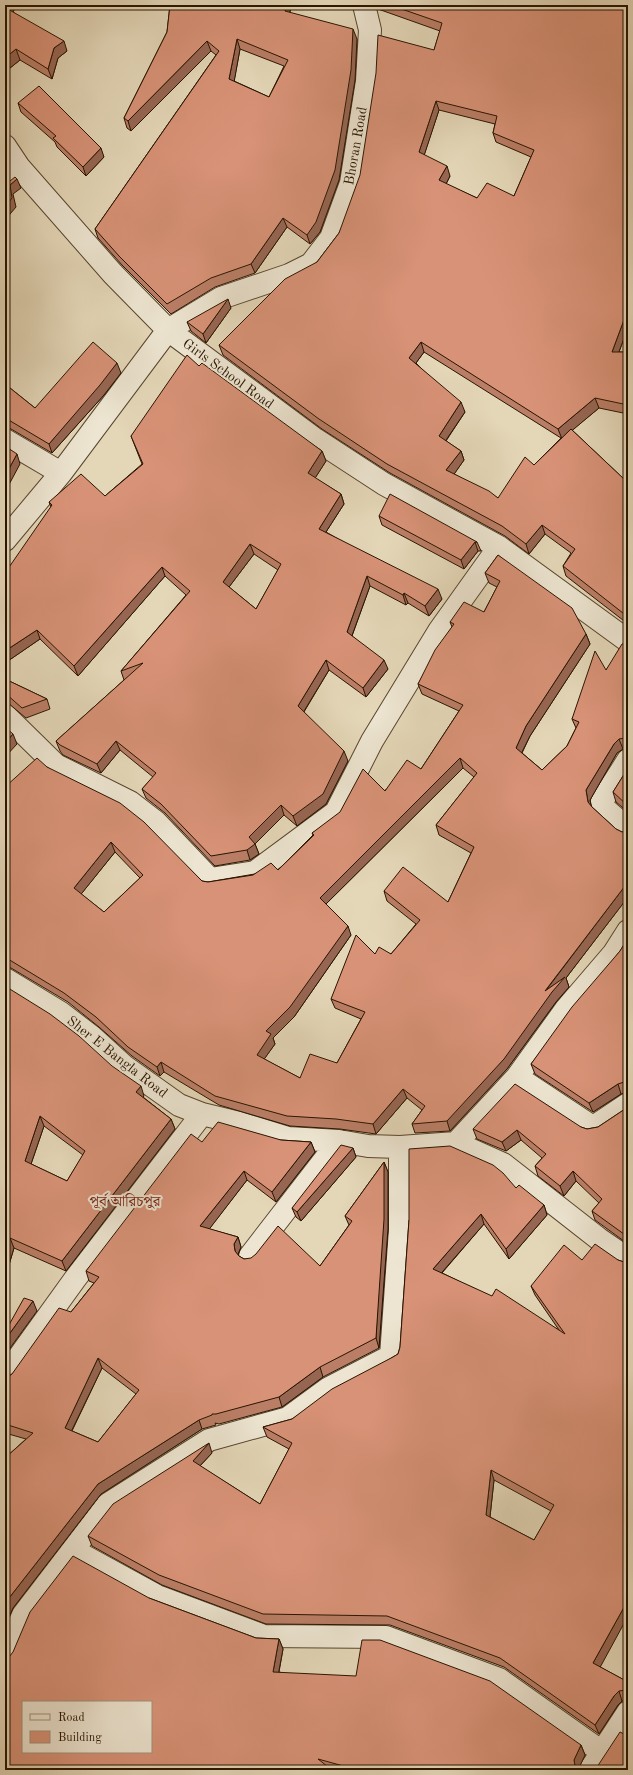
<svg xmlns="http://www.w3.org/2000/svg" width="633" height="1775" font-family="'Old Standard TT','Noto Serif Bengali',serif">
  <rect width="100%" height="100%" fill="#e4d7b8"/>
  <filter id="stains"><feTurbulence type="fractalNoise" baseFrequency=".005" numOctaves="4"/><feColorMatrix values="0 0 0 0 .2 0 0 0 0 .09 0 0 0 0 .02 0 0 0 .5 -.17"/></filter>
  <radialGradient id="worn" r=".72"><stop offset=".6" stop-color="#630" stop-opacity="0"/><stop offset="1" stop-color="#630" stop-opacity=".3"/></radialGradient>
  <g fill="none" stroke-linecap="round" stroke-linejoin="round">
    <defs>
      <path id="minor" d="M5,146l14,21 94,107 55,56 147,109 69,45 115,63 129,94
        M5,182l14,-15
        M5,440l56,33
        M5,540l56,-67 107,-143 53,-32 68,-23 22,-11 20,-26 20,-55 16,-102 3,-51 -6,-25
        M5,715l51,50 74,37 26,20 54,57 45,-7 81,-60 36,-71 67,-110 60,-84
        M628,760l-26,41 2,7 24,21
        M5,979l56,34 30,23 33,30 55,39 23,9 37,9 49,15 51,3 29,5 32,1 56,-4 47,21 96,75 29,20
        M517,1077l74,49h4l33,-22
        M456,1143l61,-66 49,-68 48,-56 14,-22
        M250,1256l89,-115
        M5,1376l70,-97 127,-165
        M73,1550l84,46 107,40 122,1 113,42 103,73
        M5,1657l18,-42 85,-111 101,-64 79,-22 41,-30 62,-32 9,-127v-82
        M590,1770l38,-58"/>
    </defs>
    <use href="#minor" stroke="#58452e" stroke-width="24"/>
    <use href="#minor" stroke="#ede5d1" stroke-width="22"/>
  </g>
  <path fill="#ba7e66" stroke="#291400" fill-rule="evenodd" d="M5,5h11l-3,7 54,39 -9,7 -6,21 -32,-19 -15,12z
    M170,5h121l-1,8 67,26 -2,41 -16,100 -19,52 -10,12 -23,-17 -32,46 -40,14 -44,27 -49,-49 -24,-27 -3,-9 121,-174 -5,-4 -80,80 -4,-3 -3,-10 43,-86zM240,49l44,17 -15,31 -35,-16z
    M376,5h252v323l-9,24h9v62l-29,-6 -27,22 53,50 3,-4v148l-62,-48 -3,-10 8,-13 -26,-19 -16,20 -24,-18 -115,-63 -68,-44 -99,-74 -4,-10 98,-83 22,-29 95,-183 6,-19 -62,-22zM439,110l56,14 -2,9 3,9 35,15 -17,39 -37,2 -31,-14 4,-8 -26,-21zM424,352l137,86 -27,27 -36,33 -44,-24 10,-14 -3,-9 -15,-10 19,-29 -49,-49z
    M18,103l86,54 -18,19 -29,-29 -2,-5 -34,-30z
    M231,308l-25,35 -15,-12 -4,-9z
    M199,366l123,85 4,10 -11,17 26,16 3,10 -18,28 116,67 -13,17 -21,-13 -2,2 -36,-19 -18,50 36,33 -22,28 -37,-27 -25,42 44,49 -22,43 -29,22 -13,-11 -29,29 4,10 -9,6 -35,6 -50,-53 -19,-15 -4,-9 11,-12 -33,-27 -19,23 -38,-18 -3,-4 -4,-10 68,-61 -3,-9 65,-76 -21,-19 -87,100 -38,-37 -35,24 46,-156 -2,-5 56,-6 37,-32 -11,-28zM254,554l24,16 -22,39 -27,-22z
    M121,373l-17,22 -52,58 -41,-24 -6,-1v-44l30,24z
    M379,516l98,26 4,9h-3l-14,18 -82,-44z
    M498,555l88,79 4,10 -60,92 -8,17 20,17 25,-24 9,-18 -4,-9 34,-49 22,-27v105l-5,1 -6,4 -27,47 1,6 1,1 24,22 6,3 6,-1v66l-62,81 3,9 -13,15 -49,67 -57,62 -35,2 -3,-9 10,-14 -15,-12 -31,36 -36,-5 -50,-3 -71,-21 -55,-33 -4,4 -28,-20 -33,-29 -31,-25 -57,-34 -6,-1v-180l42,-20 155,114 6,1 70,-12 35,-35 -1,-2 109,-64 38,-58 -37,-17 -4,-10 34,-57 -2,-5 34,-10 13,-25 -8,-4 -4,-10zM463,768l11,9 -38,48 3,10 32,18 -23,49 -64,-11 3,10 29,23 -25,30h-16l-44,45 4,9 26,11 -24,44 -37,15 -36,-19 11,-15 -2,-6 21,-21 57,-82 -25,-31zM115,852l25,26 -36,34 -23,-18z
    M5,679l42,20 3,10 -24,9 -18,-15h-3z
    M628,768v44l-12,-10 -3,-10z
    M628,938v154l-7,2 -28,18 -58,-38 -4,-10 89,-113z
    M5,986l139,110 -1,1 28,22 4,10 -109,142 -52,-23 -9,30zM44,1126l39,29 -16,26 -36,-17z
    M628,1107v137l-33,-24 -3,-9 7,-8 -23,-22 -12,15 -26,-20 -3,-10 7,-8 -21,-18 -15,11 -29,-12 -4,-10 108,-2 6,2 11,-2z
    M281,1140l30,2 4,10 -39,50 -29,-22 -38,49 29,8 3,10 -3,8 1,1 5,3 76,7 29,-41 -4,-9 39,-54 4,10v57l-9,119 -56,29 -41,30 -63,17 -4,-1 1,2 -14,4 -101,65 -88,114 -8,18v-168l21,-19 -21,-6v-55h1l6,-4 59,-62 23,-29 -5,-2 -3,-10 116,-129zM102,1368l34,26 -38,48 -26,-11z
    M353,1148l3,9 -55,64 -5,-4 -4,-9z
    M516,1188l28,17 3,10 -38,44 -25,-35 -42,49 117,57 -24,-35 -4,-9 51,-26h36l6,2 -24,405 28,15v18l-6,1 -4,4 -19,29 -95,-67 -114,-42 -124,-1 -104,-39 -70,-39 -4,-10 124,-83 -12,13 60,38 29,-55 -22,-12 -4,-10 29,-8 101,-62 5,-3 2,-7 9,-127zM494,1480l57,31 -17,29 -44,-23z
    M149,1598l107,40 23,1 4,10 -4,23 302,73 4,10 -7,14 1,1h-574z"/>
  <path fill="#976653" stroke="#291400" d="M7,5h9l-6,14 -4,-11z
    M286,5h5l-3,16 -3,-10z
    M353,29l4,10 -2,41 -16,100 -19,52 -10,12 -3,-9z
    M237,39l3,10 -7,39 -4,-9z
    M64,41l3,10 -9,7 -6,21 -4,-10 6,-21z
    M207,41l4,10 -80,80 -3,-10z
    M16,49l4,11 -15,12v-14z
    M436,101l3,9 -17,52 -3,-10z
    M101,148l3,9 -18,19 -3,-9z
    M447,166l3,10 -7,14 -4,-10z
    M17,179l4,9 -8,6 3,13 -11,13v-13l5,-22z
    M283,218l4,9 -32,46 -4,-9z
    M228,299l3,9 -25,35 -3,-9z
    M628,309v19l-13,34 -3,-10z
    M421,342l3,10 -11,15 -4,-9z
    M117,363l4,10 -17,22 -52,58 -3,-9z
    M595,398l4,10 -37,31 -4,-10z
    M461,402l4,10 -23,34 -3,-10z
    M322,451l4,10 -14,22 -4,-10z
    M461,451l3,9 -14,20 -4,-10z
    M17,454l3,10 -15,28v-16z
    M341,494l3,10 -22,34 -3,-9z
    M542,525l3,9 -16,20 -3,-10z
    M475,542l3,9 -14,18 -3,-9z
    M250,544l4,10 -28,37 -3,-9z
    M162,567l3,9 -87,100 -4,-10z
    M367,576l3,10 -20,55 -3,-9z
    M438,589l4,10 -13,17 -4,-10z
    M404,593l4,10 -2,2 -3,-10z
    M37,630l3,9 -35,24v-12z
    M586,634l4,10 -60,92 -11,22 -3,-10 10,-22z
    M326,660l3,10 -28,46 -3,-10z
    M384,660l4,9 -22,28 -3,-9z
    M13,734l4,10 -12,13v-14z
    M619,739l4,10 -6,4 -27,47 2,11 -4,-9 -2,-12 28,-46z
    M116,741l4,9 -19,23 -4,-9z
    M344,751l4,10 -22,43 -29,22 -4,-10z
    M460,758l3,10 -140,139 -3,-9z
    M281,805l3,10 -29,29 4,10 -9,6 -3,-10 2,-13z
    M111,842l4,10 -37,46 -4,-10z
    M628,882v15l-62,81 3,9 -13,15 -49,67 -57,62 -3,-10z
    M348,926l3,9 -57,82 -21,21 2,6 -15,21 -3,-10 9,-24z
    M161,1062l3,10 -4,4 -3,-9z
    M618,1084l3,10 -28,18 -4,-9z
    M141,1086l3,10 -5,6 -3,-10z
    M403,1089l4,9 -31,36 -3,-10z
    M40,1116l4,10 -15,44 -4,-9z
    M171,1119l4,10 -109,142 -4,-10z
    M517,1130l4,10 -15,11 -4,-9z
    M311,1142l4,10 -39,50 -4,-10z
    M353,1148l3,9 -55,64 -4,-9z
    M384,1162l4,10v57l-9,119 -3,-10z
    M244,1171l3,9 -43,56 -4,-10z
    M573,1171l3,10 -12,15 -4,-10z
    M544,1205l3,10 -38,44 -3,-10z
    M481,1214l3,10 -47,54 -4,-9z
    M238,1237l3,10 -3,7v6l-3,-9 -1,-7z
    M10,1238l4,10 -9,30v-22z
    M628,1263v13l-5,-7z
    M33,1301l4,10 -32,44v-15z
    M98,1358l4,10 -34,70 -3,-10z
    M320,1367l3,10 -41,30 -3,-10z
    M199,1420l3,9 -101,65 -88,114 -8,18v-18l4,-10 89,-114z
    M209,1443l3,10 -16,17 -3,-9z
    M491,1470l3,10 -5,45 -3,-10z
    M628,1600v16l-31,57 -4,-10z
    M279,1639l4,10 -6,32 -4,-9z
    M619,1691l3,10 -4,4 -19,29 -4,-9 19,-29z
    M581,1745l4,10 -7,15 -3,-4 -1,-6z"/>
  <path fill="#d89277" stroke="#291400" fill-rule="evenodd" d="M5,5h2l-1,3 58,33 -10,7 -6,21 -32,-20 -11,9z
    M170,5h116l-1,6 68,18 -2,41 -16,100 -19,52 -9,13 -24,-17 -32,46 -40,14 -44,26 -48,-48 -24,-27 124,-178 -12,-10 -79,80 -4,-3 43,-86zM237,39l51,21 -19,37 -40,-18z
    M390,5h238v304l-16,43h16v53l-33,-7 -37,31 -137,-87 -12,16 52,44 -22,34 22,15 -15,19 43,21 9,7 27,-41 9,8 37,-36 54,51 3,-4v141l-65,-51 12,-17 -33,-24 -16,19 -24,-18 -115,-62 -68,-45 -100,-74 66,-66 32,-17 22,-29 21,-58 16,-102 2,-38 56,15 8,-27zM436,101l61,15 -4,17 41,17 -20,46 -27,-13 -10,15 -38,-18 8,-14 -28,-14z
    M39,86l62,62 -18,19 -30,-29 3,-2 -38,-33z
    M15,177l2,2 -7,6 2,13 -7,9v-22z
    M228,299l-25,35 -16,-12z
    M93,342l24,21 -17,22 -51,59 -42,-25h-2v-35l30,24z
    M187,355l12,11 3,-3 120,88 -14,22 33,21 -22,35 119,60 -13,17 -21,-13 -1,2 -36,-19 -20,56 37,28 -21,28 -37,-28 -28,46 46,45 -21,43 -30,22 -12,-11 -32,32 6,7 -8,6 -36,6 -50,-52 -19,-15 14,-16 -40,-32 -19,23 -37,-19 -4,-4 87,-78 -22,8 69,-80 -28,-24 -88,99 -37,-36 -32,21v-78l47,-68 -3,-3 32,-28 24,22 38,-32 -12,-28zM250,544l31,20 -25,45 -33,-27z
    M5,446l12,8 -12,22z
    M390,494l87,48h-2l-14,18 -82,-44z
    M498,555l74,53 14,26 -60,92 -10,22 26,22 25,-24 12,-24 -7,-3 23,-68 11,19 16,-26 6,-1v96l-3,-1 -6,1 -5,5 -28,46 2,12 4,5 24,22 6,3 6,-1v51l-83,109 20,-14 -13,15 -48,67 -57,62 -35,3 13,-18 -22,-17 -30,35 -37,-5 -49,-3 -72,-20 -54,-34 -4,5 -29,-20 -32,-30 -32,-24 -56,-34 -3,-1v-171l32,-29 10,9 73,36 24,19 58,59 6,1 45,-7 18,-12 7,7 36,-35 -2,-2 28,-21 23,-43 22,22 22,-31 14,9 42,-64 -45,-21 17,-34 19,-26 -4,-2 14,-20 20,10 16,-31 -15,-8zM460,758l17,15 -41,52 38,22 -26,55 -45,-35 -19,24 36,29 -29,34 -12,-7 -4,7 -19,-19 -25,64 34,13 -28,51 -27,-9 -10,24 -43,-23 14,-21 -5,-3 24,-24 58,-81 -28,-28zM111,842l32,33 -39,37 -30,-24z
    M5,679l42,20 -25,9 -17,-15z
    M5,727l8,7 -8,9z
    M628,768v38l-15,-14z
    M628,938v145l-4,-1 -6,2 -29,19 -58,-39 41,-57 48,-56z
    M5,986l45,28 29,22 33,30 29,20 -5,6 35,27 -109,142 -52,-23 -5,18zM40,1116l45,35 -18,30 -42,-20z
    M515,1084l66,43 6,2 11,-2 30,-20v130l-36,-26 10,-12 -29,-28 -13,15 -25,-20 11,-12 -29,-24 -15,12 -29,-13z
    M218,1122l63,18 30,2 -39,50 -28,-21 -44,55 38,11 -4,7 1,7 4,5 5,3 7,-1 5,-4 22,-28 42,40 32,-45 -7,-5 39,-54v57l-8,119 -56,29 -41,30 -63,17h-4v1l-13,5 -101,64 -89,114 -4,10v-150l28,-25 -28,-9v-46h1l6,-4 47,-66 12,4 28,-35 -13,-6 105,-137 11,8zM98,1358l41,32 -41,52 -33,-14z
    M341,1145l12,3 -56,64 -5,-4z
    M450,1146l43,19 10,8 13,15 3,-3 25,20 -38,44 -25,-35 -48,55 59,27 4,-7 69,45 -34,-48 33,-41 18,15 13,-16 23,16 6,2 4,-1v2l-5,6 5,4v327l-35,63 35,19v9l-2,-1 -7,1 -5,5 -19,29 -95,-67 -113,-42 -124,-2 -104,-39 -71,-39 25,-32 96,-61 -16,18 67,43 32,-61 -29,-16 29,-8 40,-30 61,-32 5,-3 2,-7 9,-127v-71zM491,1470l63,35 -20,35 -48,-25z
    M24,1298l9,3 -28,39v-8z
    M73,1556l76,42 107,40 23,1 -6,33 83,4 6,-36h18l110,41 91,64 -7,15 1,6 4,4h-221l-40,-11 14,11h-327v-111l4,-2 4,-5 17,-40zM23,1702h128v50h-128z
    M620,1732l8,4v34h-34l3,-3z"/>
  <g text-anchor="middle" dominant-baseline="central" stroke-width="4" stroke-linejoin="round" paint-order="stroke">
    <g font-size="14" fill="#291400" stroke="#ede5d1">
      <text transform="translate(356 146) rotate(-80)">Bhoran Road</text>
      <text transform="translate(228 374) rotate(36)">Girls School Road</text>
      <text transform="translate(117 1057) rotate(38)">Sher E Bangla Road</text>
    </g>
    <g font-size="15" fill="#7a1f14" stroke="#ede5d1">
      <text x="125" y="1202">পূর্ব আরিচপুর</text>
    </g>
  </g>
  <rect width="633" height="1775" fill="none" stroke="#e4d7b8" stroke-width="20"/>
  <rect x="6" y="6" width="621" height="1763" fill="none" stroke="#291400" stroke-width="2"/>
  <rect x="10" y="10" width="613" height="1755" fill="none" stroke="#291400"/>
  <rect x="22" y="1701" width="130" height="52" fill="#ede5d1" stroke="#9f917d"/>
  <rect x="30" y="1714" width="20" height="6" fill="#ede5d1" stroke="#9f917d"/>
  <text x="58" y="1721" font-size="12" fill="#291400">Road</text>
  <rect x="30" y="1731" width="20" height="12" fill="#d89277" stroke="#9f917d"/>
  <text x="58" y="1741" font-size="12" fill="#291400">Building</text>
  <rect width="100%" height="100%" filter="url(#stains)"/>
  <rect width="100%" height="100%" fill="url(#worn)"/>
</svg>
